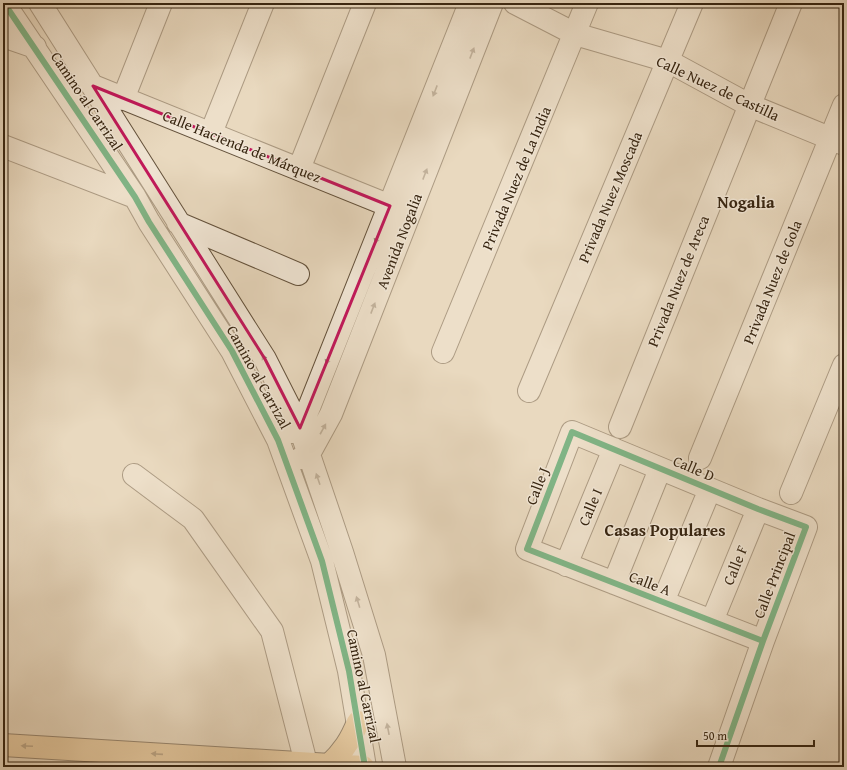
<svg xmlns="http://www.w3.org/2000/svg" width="847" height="770" font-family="'Gentium Book Plus',serif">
  <rect width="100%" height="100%" fill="#e9d9bf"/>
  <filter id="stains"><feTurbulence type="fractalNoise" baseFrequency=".005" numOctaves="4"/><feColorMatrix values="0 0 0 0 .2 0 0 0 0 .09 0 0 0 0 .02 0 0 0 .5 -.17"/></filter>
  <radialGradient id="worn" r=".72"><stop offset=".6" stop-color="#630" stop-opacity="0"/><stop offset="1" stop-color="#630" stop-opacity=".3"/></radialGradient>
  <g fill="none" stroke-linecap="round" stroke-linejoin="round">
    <defs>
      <path id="minor" d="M4,3l131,194 14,25 83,129 46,89 44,121 27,110 16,96
        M40,3l225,356 35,69 42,124 32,103 21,112
        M515,3l60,31 93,27 81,44 95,39
        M3,36l32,11
        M93,86l297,120
        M123,99l38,-96
        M211,133l52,-130
        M3,146l132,51
        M299,169l66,-166
        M178,223l120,51
        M443,352l144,-349
        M529,391l163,-388
        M620,427l171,-424
        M292,432l8,-4 10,-23 160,-402
        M301,458l8,-4 22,-40 161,-411
        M700,458l144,-353
        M134,475l59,44 79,112 34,132
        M791,493l53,-128
        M566,565l48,-116
        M614,583l46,-114
        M663,602l47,-113
        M712,621l46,-112
        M719,767l44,-126 43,-114 -48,-18 -186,-77 -45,117 236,92"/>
      <path id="highway" d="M3,745l360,22
        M329,765c14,-13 22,-25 29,-43"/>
    </defs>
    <use href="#minor" stroke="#64523c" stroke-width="24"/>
    <use href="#highway" stroke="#372511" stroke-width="24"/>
    <use href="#minor" stroke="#f1e6d5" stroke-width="22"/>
    <use href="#highway" stroke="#e4bc80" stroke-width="22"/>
    <defs>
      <path id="cycleway" d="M4,3l131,194 14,25 83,129 46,89 44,121 27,110 16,96
        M719,767l44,-126 43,-114 -48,-18 -186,-77 -45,117 236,92"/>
    </defs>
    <use href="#cycleway" stroke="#f1e6d5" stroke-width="8"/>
    <use href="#cycleway" stroke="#00873e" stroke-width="6"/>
  </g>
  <defs><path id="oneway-solid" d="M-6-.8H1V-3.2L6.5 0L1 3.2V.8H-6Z"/></defs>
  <g fill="#948673">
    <use href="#oneway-solid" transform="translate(472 53) rotate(-69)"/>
    <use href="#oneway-solid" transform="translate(435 91) rotate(111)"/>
    <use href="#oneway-solid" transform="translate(425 174) rotate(-69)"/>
    <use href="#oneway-solid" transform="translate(377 238) rotate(112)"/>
    <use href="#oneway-solid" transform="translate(373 308) rotate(-69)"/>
    <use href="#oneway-solid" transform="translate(328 359) rotate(112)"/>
    <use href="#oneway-solid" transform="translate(265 360) rotate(-120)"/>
    <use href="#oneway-solid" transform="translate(323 429) rotate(-61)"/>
    <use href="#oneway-solid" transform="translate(318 479) rotate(-109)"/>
    <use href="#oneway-solid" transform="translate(358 602) rotate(-107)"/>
    <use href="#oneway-solid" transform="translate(388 729) rotate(-101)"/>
  </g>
  <g fill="#856943">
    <use href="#oneway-solid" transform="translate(27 746) rotate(-177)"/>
    <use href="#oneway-solid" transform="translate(157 754) rotate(-176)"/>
  </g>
  <path d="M0 0H847V770H0ZM93,86l297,120 -90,222 -35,-69z" fill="#e9d9bf" fill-opacity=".55" fill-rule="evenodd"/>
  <path fill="none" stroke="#c2185b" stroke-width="3" stroke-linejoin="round" d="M93,86l297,120 -90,222 -35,-69z"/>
  <g text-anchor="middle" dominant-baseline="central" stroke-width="3" stroke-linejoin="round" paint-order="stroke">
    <g font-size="15" fill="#372511" stroke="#f1e6d5">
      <text transform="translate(718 88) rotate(25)">Calle Nuez de Castilla</text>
      <text transform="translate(87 101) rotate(56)">Camino al Carrizal</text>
      <text transform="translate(242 146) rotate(22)">Calle Hacienda de Márquez</text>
      <text transform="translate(516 178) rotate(-67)">Privada Nuez de La India</text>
      <text transform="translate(610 197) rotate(-67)">Privada Nuez Moscada</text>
      <text transform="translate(399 241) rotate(-69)">Avenida Nogalia</text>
      <text transform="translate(678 281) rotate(-68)">Privada Nuez de Areca</text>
      <text transform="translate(772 282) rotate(-68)">Privada Nuez de Gola</text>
      <text transform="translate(259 377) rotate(61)">Camino al Carrizal</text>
      <text transform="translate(694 468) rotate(23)">Calle D</text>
      <text transform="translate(537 486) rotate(-69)">Calle J</text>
      <text transform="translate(590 507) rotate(-67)">Calle I</text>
      <text transform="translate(735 565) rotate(-68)">Calle F</text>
      <text transform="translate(774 575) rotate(-69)">Calle Principal</text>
      <text transform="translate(650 583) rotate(21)">Calle A</text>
      <text transform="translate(364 686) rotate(78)">Camino al Carrizal</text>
    </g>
    <g font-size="17" font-weight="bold" fill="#372511" stroke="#f1e6d5">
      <text x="746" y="201">Nogalia</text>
      <text x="665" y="529">Casas Populares</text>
    </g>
  </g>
  <rect width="847" height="770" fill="none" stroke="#e9d9bf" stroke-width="16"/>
  <rect x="4" y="4" width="839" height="762" fill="none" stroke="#372511" stroke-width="2"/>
  <rect x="8" y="8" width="831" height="754" fill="none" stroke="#372511"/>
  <path d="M697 740v6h117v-6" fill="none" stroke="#372511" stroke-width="2"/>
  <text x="703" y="740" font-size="12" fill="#372511" stroke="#f1e6d5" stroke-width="3" paint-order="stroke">50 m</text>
  <rect width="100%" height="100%" filter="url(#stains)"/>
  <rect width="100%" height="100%" fill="url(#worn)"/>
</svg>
